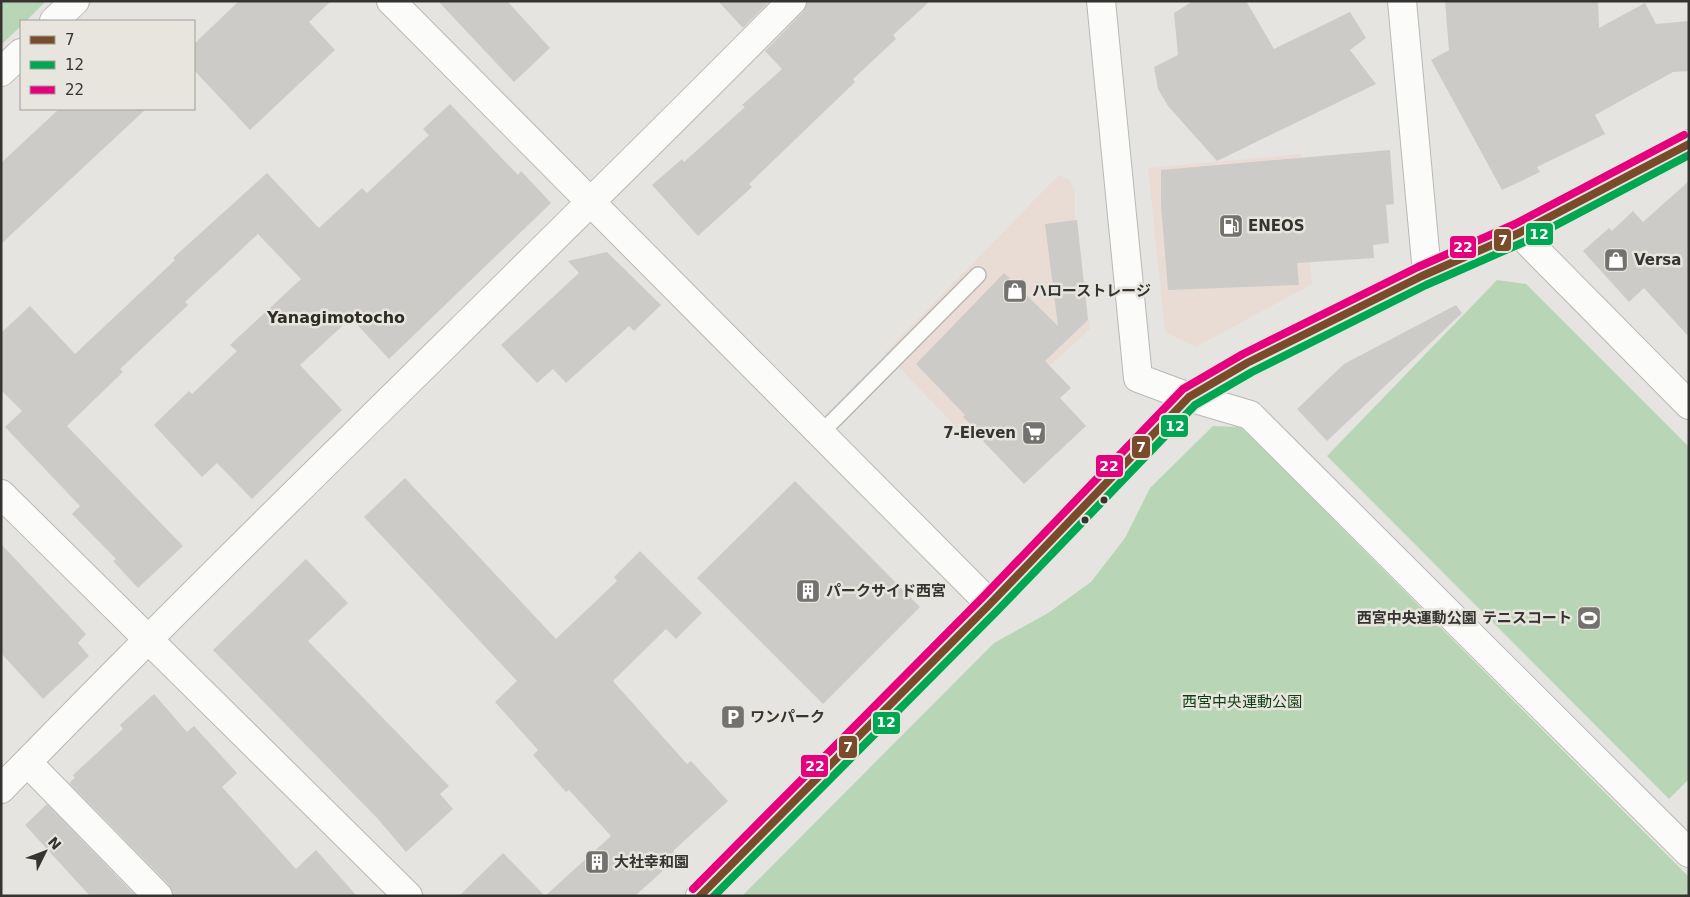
<svg xmlns="http://www.w3.org/2000/svg" width="1690" height="897" font-family="'DejaVu Sans','Noto Sans JP',sans-serif">
  <rect width="100%" height="100%" fill="#e5e4e0"/>
  <path fill="#e9dcd5" d="M1301,154l11,130 -116,63 -31,-15 -17,-164z
    M1059,175l11,5 5,12v28l15,109 -121,111 -84,-87z"/>
  <path fill="#b8d6b6" d="M1,1h45l-20,20h-5v5l-20,19z
    M1497,280l29,4 163,163v332l-20,20 -342,-343z
    M1213,426l28,1 448,450v19h-947l252,-253 54,-30 43,-31 34,-44 25,-50z"/>
  <path fill="#cccbc8" d="M239,1h92l-22,21 26,28 -85,80 -56,-60v-26z
    M438,1h69l43,47 -36,34z
    M718,1h52l-27,27z
    M807,1h123l-37,34 3,4 -43,40 2,3 -106,102 3,3 -54,49 -46,-51 30,-26 2,3 61,-55 -3,-2 40,-36 -17,-18 38,-39z
    M1193,1h53l28,48 76,-37 16,26 -16,12 26,34 -159,77 -49,-55 -10,-17 -4,-22 24,-12 -4,-42z
    M1445,1h153l1,27 46,-25 11,21 33,-3v50l-16,1 -78,43 10,19 -68,33 3,5 -38,18 -71,-130 18,-10z
    M450,104l68,71 3,-4 30,32 -162,156 -38,-41 -51,47 42,45 -90,89 -35,-36 -15,14 -48,-52 35,-34 3,3 45,-43 -7,-6 71,-66 -43,-45 -73,68 3,3 -68,64 3,3 -56,54 116,120 -45,42 -25,-27 3,-2 -44,-45 8,-8 -75,-79 17,-16 -21,-21v-57l29,-27 45,48 100,-94 -2,-2 94,-85 52,55 43,-40 5,5 62,-58 -6,-6z
    M59,109h87l-145,135v-81z
    M1390,150l4,54 -8,1 3,38 -16,2 1,13 -77,5 2,22 -131,5 -7,-85v-35z
    M1689,181v156l-45,-49 -15,14 -46,-51 26,-23 3,3 21,-20 10,11z
    M1077,220l11,100 -43,41 26,27 -11,10 26,28 -62,58 -41,-43 2,-2 -22,-22 2,-2 -49,-51 88,-91 54,53 -13,-102z
    M607,252l54,53 -27,26 -5,-5 -63,57 -13,-14 -16,14 -36,-38 78,-72 -11,-12z
    M1456,305l6,8 -135,128 -30,-32 47,-45z
    M405,478l151,161 61,-58 -3,-4 26,-26 62,62 -26,26 -10,-10 -53,52 74,83 4,-3 37,40 -55,50 5,6 -43,39h-176l44,-43 42,43 66,-60 -42,-46 -3,2 -33,-37 5,-5 -43,-48 22,-21 -153,-164z
    M795,481l125,126 -97,97 -126,-126z
    M1,544l85,90 -8,9 11,13 -46,43 -42,-46z
    M306,559l42,44 -40,38 141,145 -9,8 13,15 -47,43 -28,-33 -165,-169z
    M154,694l33,38 7,-6 43,47 -15,14 74,82 20,-19 41,46h-184l-4,-11 -100,-102 6,-5 -2,-3 50,-46 -3,-4z
    M47,804l89,92h-46l-65,-71z"/>
  <g fill="none" stroke-linecap="round" stroke-linejoin="round">
    <defs>
      <path id="service" d="M821,433l157,-158"/>
      <path id="minor" d="M391,1l599,603
        M1402,1l25,272
        M1519,233l170,172
        M1189,397l61,18 439,438
        M28,763l130,133
        M1,789c259,-267 529,-523 791,-788"/>
      <path id="tertiary" d="M1101,1l37,377 51,19
        M54,21l21,-20
        M1,72l20,-19
        M1,494l407,402
        M700,896l290,-292 199,-207 58,-34 175,-87 97,-43 170,-89"/>
    </defs>
    <use href="#service" stroke="#b9b8b5" stroke-width="18"/>
    <use href="#minor" stroke="#b9b8b5" stroke-width="30"/>
    <use href="#tertiary" stroke="#b9b8b5" stroke-width="30"/>
    <use href="#service" stroke="#fbfbfa" stroke-width="15"/>
    <use href="#minor" stroke="#fbfbfa" stroke-width="28"/>
    <use href="#tertiary" stroke="#fbfbfa" stroke-width="28"/>
    <defs>
      <path id="bus-1" d="M700,896l290,-292 199,-207 58,-34 175,-87 97,-43 170,-89"/>
      <path id="bus-2" d="M714,896l283,-285 198,-206 57,-33 174,-87 98,-43 165,-87"/>
      <path id="bus-3" d="M693,889l290,-292 200,-208 60,-35 175,-87 97,-43 169,-89"/>
    </defs>
    <use href="#bus-1" stroke="#e7e5de" stroke-width="11"/>
    <use href="#bus-2" stroke="#e7e5de" stroke-width="11"/>
    <use href="#bus-3" stroke="#e7e5de" stroke-width="11"/>
    <use href="#bus-1" stroke="#7a4b2a" stroke-width="8"/>
    <use href="#bus-2" stroke="#00a651" stroke-width="8"/>
    <use href="#bus-3" stroke="#e5007d" stroke-width="8"/>
  </g>
  <defs>
    <symbol id="fuel-square" viewBox="-11 -11 22 22"><rect x="-9" y="-9" width="18" height="18" rx="4" fill="#73726e" stroke="#e7e5de"/><path d="M-5.5-6h7V0h2V4h1.3V-2.5L3-4.5l.8-.8L6-3V5H2.5V1h-1V6h-7ZM-4.2-4.7v3.2H.2V-4.7Z" fill="#fff"/></symbol>
    <symbol id="shop-square" viewBox="-11 -11 22 22"><rect x="-9" y="-9" width="18" height="18" rx="4" fill="#73726e" stroke="#e7e5de"/><path d="M-5-2.5h2.3a2.7 3.5 0 0 1 5.4 0H5L5.5 6h-11ZM-1.5-2.5h3a1.5 2.3 0 0 0-3 0Z" fill="#fff"/></symbol>
    <symbol id="supermarket-square" viewBox="-11 -11 22 22"><rect x="-9" y="-9" width="18" height="18" rx="4" fill="#73726e" stroke="#e7e5de"/><path d="M-6-5.5h2.5l.6 2H6L4.5 2H-2.5L-4.4-4H-6ZM-1.5 3.2a1.3 1.3 0 1 0 .1 0ZM3 3.2a1.3 1.3 0 1 0 .1 0Z" fill="#fff"/></symbol>
    <symbol id="building-square" viewBox="-11 -11 22 22"><rect x="-9" y="-9" width="18" height="18" rx="4" fill="#73726e" stroke="#e7e5de"/><path d="M-4-6H4V6H1V3H-1V6H-4ZM-2.5-4.3h1.7v1.8h-1.7ZM.8-4.3h1.7v1.8H.8ZM-2.5-1h1.7V.8h-1.7ZM.8-1h1.7V.8H.8Z" fill="#fff"/></symbol>
    <symbol id="stadium-square" viewBox="-11 -11 22 22"><rect x="-9" y="-9" width="18" height="18" rx="4" fill="#73726e" stroke="#e7e5de"/><path d="M0-5a6.5 5 0 1 0 0 10a6.5 5 0 1 0 0-10ZM-3.5-1.8h7v3.6h-7Z" fill="#fff"/></symbol>
    <symbol id="parking-square" viewBox="-11 -11 22 22"><rect x="-9" y="-9" width="18" height="18" rx="4" fill="#73726e" stroke="#e7e5de"/><path d="M-3.5-5.5H1a3.5 3.5 0 0 1 0 7H-1V5.5H-3.5ZM-1-3.4V-.6H.8a1.4 1.4 0 0 0 0-2.8Z" fill="#fff"/></symbol>
  </defs>
  <g fill-rule="evenodd">
    <use href="#fuel-square" x="1217" y="212" width="28" height="28"/>
    <use href="#shop-square" x="1602" y="246" width="28" height="28"/>
    <use href="#shop-square" x="1001" y="277" width="28" height="28"/>
    <use href="#supermarket-square" x="1020" y="419" width="28" height="28"/>
    <use href="#building-square" x="794" y="577" width="28" height="28"/>
    <use href="#stadium-square" x="1575" y="604" width="28" height="28"/>
    <use href="#parking-square" x="719" y="703" width="28" height="28"/>
    <use href="#building-square" x="583" y="848" width="28" height="28"/>
  </g>
  <g fill="#353431" stroke="#e7e5de" stroke-width="2">
    <circle cx="1104" cy="500" r="4.5"/>
    <circle cx="1085" cy="520" r="4.5"/>
  </g>
  <g text-anchor="middle" dominant-baseline="central" stroke-width="5" stroke-linejoin="round" paint-order="stroke">
    <g font-size="15" font-weight="bold" fill="#353431" stroke="#e7e5de" text-anchor="start">
      <text x="1248" y="226">ENEOS</text>
      <text x="1634" y="260">Versa</text>
      <text x="1032" y="291">ハローストレージ</text>
      <text x="1016" y="433" text-anchor="end">7-Eleven</text>
      <text x="826" y="591">パークサイド西宮</text>
      <text x="1572" y="618" text-anchor="end">西宮中央運動公園 テニスコート</text>
      <text x="750" y="717">ワンパーク</text>
      <text x="614" y="862">大社幸和園</text>
    </g>
    <g font-size="15" fill="#0b3e11" stroke="#e7e5de">
      <text x="1242" y="702">西宮中央運動公園</text>
    </g>
    <g font-size="16" font-weight="bold" fill="#2e2c27" stroke="#e7e5de">
      <text x="336" y="317">Yanagimotocho</text>
    </g>
  </g>
  <g stroke="#e7e5de" stroke-width="2">
    <rect x="1525" y="222" width="29" height="24" rx="5" fill="#00a651"/>
    <rect x="1493" y="228" width="19" height="24" rx="5" fill="#7a4b2a"/>
    <rect x="1449" y="235" width="28" height="24" rx="5" fill="#e5007d"/>
    <rect x="1160" y="414" width="29" height="24" rx="5" fill="#00a651"/>
    <rect x="1131" y="435" width="20" height="24" rx="5" fill="#7a4b2a"/>
    <rect x="1095" y="454" width="29" height="24" rx="5" fill="#e5007d"/>
    <rect x="872" y="711" width="29" height="24" rx="5" fill="#00a651"/>
    <rect x="838" y="735" width="20" height="24" rx="5" fill="#7a4b2a"/>
    <rect x="800" y="754" width="29" height="24" rx="5" fill="#e5007d"/>
  </g>
  <g font-size="14" text-anchor="middle" font-weight="bold" fill="#fff">
    <text x="1539" y="239">12</text>
    <text x="1503" y="245">7</text>
    <text x="1463" y="252">22</text>
    <text x="1175" y="431">12</text>
    <text x="1141" y="452">7</text>
    <text x="1109" y="471">22</text>
    <text x="886" y="727">12</text>
    <text x="848" y="752">7</text>
    <text x="815" y="771">22</text>
  </g>
  <rect width="1690" height="897" fill="none" stroke="#353431" stroke-width="5"/>
  <rect x="20" y="20" width="175" height="90" fill="#e7e5de" stroke="#a09e99"/>
  <rect x="30" y="36" width="25" height="8" fill="#7a4b2a" stroke="#a09e99"/>
  <text x="65" y="45" font-size="15" fill="#353431">7</text>
  <rect x="30" y="61" width="25" height="8" fill="#00a651" stroke="#a09e99"/>
  <text x="65" y="70" font-size="15" fill="#353431">12</text>
  <rect x="30" y="86" width="25" height="8" fill="#e5007d" stroke="#a09e99"/>
  <text x="65" y="95" font-size="15" fill="#353431">22</text>
  <g transform="translate(45 852) rotate(48)" stroke="#e7e5de" stroke-width="4" paint-order="stroke">
  <path d="M0-4L9 19L0 12L-9 19Z" fill="#353431"/>
  <text y="-8" font-size="14" font-weight="bold" text-anchor="middle" fill="#353431">N</text>
  </g>
</svg>
